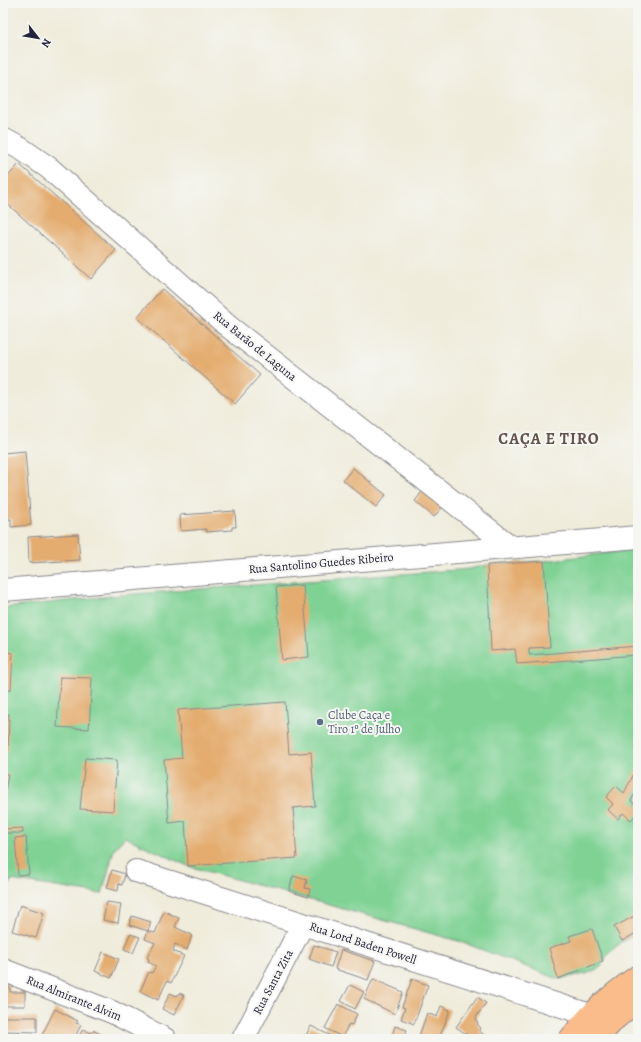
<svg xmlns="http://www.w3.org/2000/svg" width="641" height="1042" font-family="Alegreya,serif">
  <rect width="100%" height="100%" fill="#f6f6f2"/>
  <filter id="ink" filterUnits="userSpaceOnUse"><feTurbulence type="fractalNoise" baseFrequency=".025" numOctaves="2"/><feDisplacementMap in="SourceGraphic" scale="8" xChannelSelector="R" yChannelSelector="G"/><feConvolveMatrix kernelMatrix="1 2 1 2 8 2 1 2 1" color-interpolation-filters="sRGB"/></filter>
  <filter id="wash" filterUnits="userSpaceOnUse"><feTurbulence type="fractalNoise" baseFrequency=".012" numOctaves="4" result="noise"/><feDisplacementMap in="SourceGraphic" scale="16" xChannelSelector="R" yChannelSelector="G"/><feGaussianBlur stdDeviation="0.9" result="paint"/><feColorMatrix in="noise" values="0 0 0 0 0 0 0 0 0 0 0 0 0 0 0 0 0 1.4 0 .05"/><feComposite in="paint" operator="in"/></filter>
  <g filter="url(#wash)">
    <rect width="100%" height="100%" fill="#efecdb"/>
    <path fill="#7fd294" stroke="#507a68" d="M638,549v383c-14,8 -32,19 -37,35l-15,7 -28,5 -96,-37 -274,-76 -63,-29 -11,12 -12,45 -91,-14 -8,19v-291l117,-13 349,-26 18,-4 57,-4z"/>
    <g id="blocks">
      <path fill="#e4ac6e" d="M19,164l97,86 -25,29 -88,-79v-18z
        M162,289l98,86 -25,29 -98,-87z
        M25,451l6,74 -20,2v-8l-8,1v-67z
        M353,468l33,27 -10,12 -33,-27z
        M424,489l20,16 -10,12 -19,-16z
        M235,511l1,16h-4v3l-26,2v-3l-25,2 -1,-16z
        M78,534l2,26 -51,3 -1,-26z
        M544,561l6,86 -21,1v7l109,-9v9l-121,9 -2,-15 -24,2 -4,-86z
        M303,585l6,72 -27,3 -6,-73z
        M3,652l10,1 -2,37h-8z
        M60,677l32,1 -3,51 -32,-2z
        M285,702l4,52 22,-2 4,54 -22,2 4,50 -109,8 -3,-45 -16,2 -5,-63 18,-2 -4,-48z
        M3,714h6l-1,37h-5z
        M85,758l32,2 -4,51 -33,-2z
        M638,766v22l-7,13 7,5v7l-7,7 -8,-7 -5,6 -10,-9 5,-6 -7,-7 10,-11 8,7z
        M3,773l5,1 -4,23h-1z
        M23,828v5h-20v-4z
        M26,837l3,37 -11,1 -3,-37z
        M112,870l13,4 -3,11 -3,-1 -1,7 -11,-3z
        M293,876l14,4 -2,8 5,1 -2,8 -19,-6z
        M107,902l14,2 -3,19 -15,-3z
        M20,905l24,8 -8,25 -24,-7z
        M164,911l15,7 -4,9 17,8 -5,15 -12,-6 -2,7 11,5 -13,27 -4,-2 -9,19 -18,-9 9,-19 3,1 4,-7 -8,-4 1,-3 -2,-1 8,-15 -10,-4 3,-8 7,2z
        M638,914v18l-16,9 -8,-14z
        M132,916l19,6 -3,9 -19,-6z
        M592,929l11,32 -45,18 -9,-31 22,-7 -2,-5z
        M130,934l10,3 -7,16 -9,-4z
        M314,945l22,7 -5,15 -22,-8z
        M341,950l34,11 -7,19 -33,-11z
        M103,952l16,7 -8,19 -16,-7z
        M373,979l30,13 -8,22 -31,-15z
        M412,979l16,6 -14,39 -13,-5 4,-11 -3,-1z
        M3,984h7v8h15v14h-22z
        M350,985l14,7 -9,17 -14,-8z
        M170,993l7,3 2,-3 5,2 -10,20 -12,-6z
        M477,997l9,6 -10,14 2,8 3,3 -2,3 11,8h-17l-17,-12z
        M338,1004l19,10 -5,11 -3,-1 -7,13 -17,-9z
        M441,1006l9,4 -11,29h-21l9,-26 10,4z
        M55,1009l23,12 -2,2 5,2 -7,14h-34z
        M3,1017h34v15l-34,-1z
        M311,1026l18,9 -2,4h-23z
        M395,1026l12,4 -3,9h-13z
        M83,1029l8,4 2,-3 13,7 -1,2h-28z
        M3,1034h13v5h-13z"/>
    </g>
  </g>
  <g filter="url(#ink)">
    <use href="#blocks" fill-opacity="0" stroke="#88878b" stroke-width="1"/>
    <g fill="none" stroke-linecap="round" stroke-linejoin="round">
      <defs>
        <path id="minor" d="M3,139l20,11 26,18 180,159 31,24 251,196
          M3,590l635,-53
          M136,871l454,144
          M3,970l109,42 53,27
          M243,1039l60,-115"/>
        <path id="major" d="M570,1039c20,-26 41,-44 68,-63
          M597,1039l18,-20 23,-19"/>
      </defs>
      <use href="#minor" stroke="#88878b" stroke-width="24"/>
      <use href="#major" stroke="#88878b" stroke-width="24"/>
      <use href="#minor" stroke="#fff" stroke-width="22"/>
      <use href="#major" stroke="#fabc8b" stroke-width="22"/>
    </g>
  </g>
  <circle fill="#5c6f8a" stroke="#f6f6f2" stroke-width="1.5" cx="320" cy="722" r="4"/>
  <g text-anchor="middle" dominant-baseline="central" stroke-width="4" stroke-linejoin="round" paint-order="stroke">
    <g font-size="12" fill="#22223b" stroke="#f6f6f2">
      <text transform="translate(255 346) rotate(39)">Rua Barão de Laguna</text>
      <text transform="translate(321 563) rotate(-5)">Rua Santolino Guedes Ribeiro</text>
      <text transform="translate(363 943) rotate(18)">Rua Lord Baden Powell</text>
      <text transform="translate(273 982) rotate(-62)">Rua Santa Zita</text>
      <text transform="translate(74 998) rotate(22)">Rua Almirante Alvim</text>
    </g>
    <g font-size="12" fill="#4e5e75" stroke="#f6f6f2" text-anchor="start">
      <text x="328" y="715">Clube Caça e<tspan x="328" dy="14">Tiro 1º de Julho</tspan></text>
    </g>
    <g font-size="16" font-weight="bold" letter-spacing="1" fill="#66524d" stroke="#f6f6f2">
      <text x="549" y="439">CAÇA E TIRO</text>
    </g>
  </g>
  <rect width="641" height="1042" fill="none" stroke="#f6f6f2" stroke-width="16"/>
  <g transform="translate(38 38) rotate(121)" stroke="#f6f6f2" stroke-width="3" paint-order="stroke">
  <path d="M0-3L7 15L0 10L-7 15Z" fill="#22223b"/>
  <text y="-6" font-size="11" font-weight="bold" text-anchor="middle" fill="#22223b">N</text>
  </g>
</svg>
